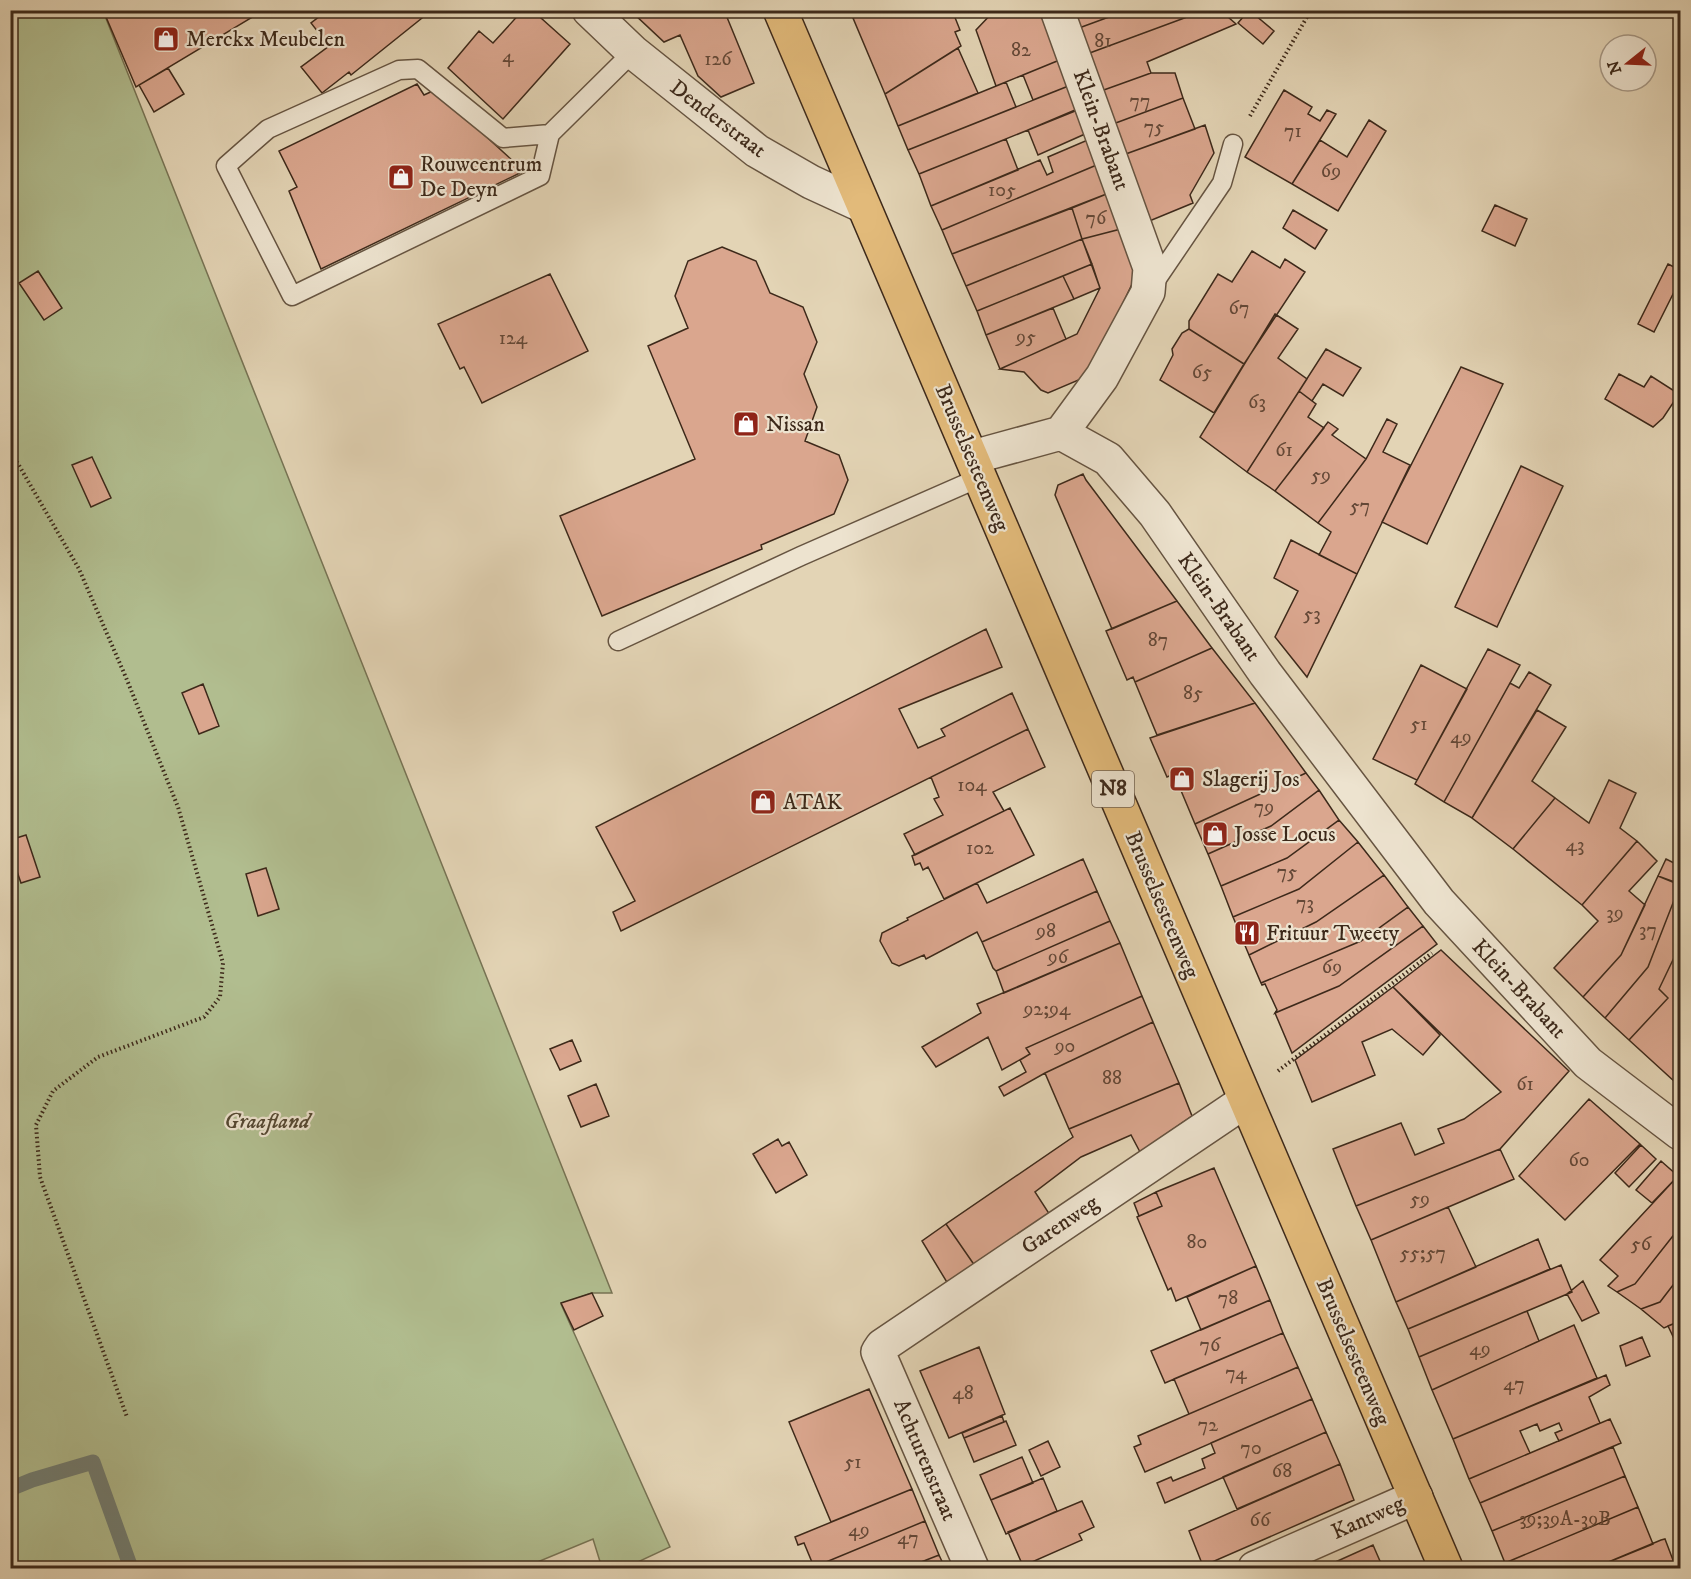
<svg xmlns="http://www.w3.org/2000/svg" width="1691" height="1579" font-family="'IM FELL DW Pica',serif">
  <rect width="100%" height="100%" fill="#e3d4b5"/>
  <filter id="stains"><feTurbulence type="fractalNoise" baseFrequency=".00333" numOctaves="4"/><feColorMatrix values="0 0 0 0 .2 0 0 0 0 .09 0 0 0 0 .02 0 0 0 .5 -.17"/></filter>
  <radialGradient id="worn" r=".72"><stop offset=".6" stop-color="#630" stop-opacity="0"/><stop offset="1" stop-color="#630" stop-opacity=".3"/></radialGradient>
  <path fill="#b1bd8f" stroke="#777354" stroke-width="1.5" d="M11,11h92l509,1282h-20l-31,11 109,243 -45,21h-23l-9,-29 -70,29h-512z"/>
  <g fill="none" stroke-linecap="round" stroke-linejoin="round">
    <path stroke="#727f75" stroke-width="15" d="M10,1489l22,-9 61,-18 38,106"/>
  </g>
  <path fill="#daa68e" stroke="#3d291a" stroke-width="1.5" d="M103,10h161l-128,77z
    M328,10h104l-81,65 -2,-3 -27,21 -21,-26 28,-21 -18,-23z
    M523,10h9l38,34 -67,75 -55,-51 31,-37 14,12z
    M635,10h89l30,73 -33,14 -23,-21 -18,-41 -16,7 -32,-30z
    M850,10h19l-16,8z
    M869,10h83l8,20 -5,2 6,14 -76,48 -32,-76z
    M995,10h50l17,49 -66,27 -20,-56z
    M1073,10h55l-49,18z
    M1128,10h78l-119,44 -8,-26z
    M1206,10h14l16,14 -89,38 4,11 -50,18 -14,-37z
    M1249,10l25,21 -11,13 -25,-21z
    M958,48l20,45 -80,33 -13,-32z
    M1062,59l9,26 -38,15 -10,-25z
    M168,68l16,26 -30,18 -15,-27z
    M1151,73h24l8,25 -70,26 -12,-33z
    M1006,82l10,25 -108,43 -10,-24z
    M417,84l7,11 11,-5 89,81 -203,98 -32,-78 8,-4 -18,-36z
    M1071,85l9,24 -161,65 -11,-24z
    M1284,90l28,17 -4,7 12,7 7,-11 9,4 -44,70 -47,-27z
    M1183,98l12,31 -72,26 -10,-31z
    M1075,110l10,24 -47,21 -10,-25z
    M1369,120l17,11 -48,80 -46,-27 28,-44 27,17z
    M1205,125l9,28 -24,42 3,8 -46,19 -24,-67z
    M1006,139l12,31 -87,36 -12,-32z
    M1090,139l9,25 -157,66 -11,-24 109,-46 7,15 6,-3 -5,-15z
    M1099,164l10,29 -157,61 -10,-24z
    M1109,193l12,36 -39,10 -10,-31z
    M1495,205l32,14 -12,27 -33,-15z
    M1072,208l10,31 -116,47 -14,-32z
    M1293,210l34,20 -12,19 -32,-21z
    M1121,229l13,42v9l-46,96 -40,17 -7,-3 -17,-18 -24,-3 77,-35 23,-46 -18,-49z
    M1082,239l10,25 -115,47 -11,-25z
    M722,247l34,14 14,32 33,14 14,35 -13,32 13,33 -12,34 34,14 9,25 -14,34 -73,31 1,4 -160,67 -42,-100 135,-57 -47,-113 40,-18 -13,-32 13,-35z
    M1252,251l28,17 5,-9 20,13 -61,92 -55,-35v-8l29,-47 14,8z
    M1092,264l8,24 -26,11 -11,-23z
    M1668,264l12,6v10l-26,52 -16,-8z
    M38,271l24,37 -18,12 -25,-37z
    M550,274l38,77 -106,52 -18,-36 -4,2 -22,-45z
    M1063,276l11,23 -88,36 -9,-24z
    M1053,308l13,31 -66,30 -14,-34z
    M1275,314l23,15 -20,29 29,21 -60,93 -47,-35z
    M1189,329l55,35 -30,49 -54,-33 13,-25 -1,-6 10,-16z
    M1326,349l35,19 -18,28 -20,-12 -11,17 -13,-10z
    M1461,367l42,17 -76,160 -45,-22z
    M1619,374l25,13 7,-11 28,18 -16,24 -10,9 -48,-28z
    M1299,391l17,13 -8,13 16,11 -49,63 -28,-19z
    M1387,419l10,5 -14,28 27,13 -53,109 -38,-19 12,-23 -13,-9 48,-64z
    M1328,422l10,7 -6,6 34,24 -48,64 -43,-32z
    M92,457l19,41 -20,9 -19,-42z
    M1521,466l42,20 -66,141 -42,-20z
    M1083,474l3,6 91,121 -65,28 -57,-134 3,-10z
    M1291,540l66,34 -50,103 -32,-40 23,-46 -24,-13z
    M1177,601l35,47 -77,34 -2,-5 -6,3 -21,-49z
    M986,629l16,38 -103,42 19,39 27,-12 -4,-7 71,-36 16,36 -407,202 -8,-19 22,-11 -39,-74z
    M1212,648l43,55 -98,32 -22,-53z
    M1488,649l32,16 -76,137 -29,-18z
    M1421,665l46,24 -52,95 2,-4 -44,-21z
    M1529,672l22,13 -79,133 -28,-16 66,-119 9,5z
    M203,684l16,42 -20,8 -17,-41z
    M1255,703l51,70 -111,51 -21,-50 -7,3 -17,-39z
    M1537,710l29,17 -34,54 23,17 -42,51 -41,-31z
    M1028,729l17,38 -52,25 11,19 -89,44 -11,-21 39,-19 -9,-16 5,-2 -8,-20z
    M1306,773l13,17 -48,36 -63,28 -13,-30z
    M1609,780l27,13 -16,35 17,13 -55,64 -69,-56 42,-51 34,25z
    M1319,790l20,30 -52,38 -66,28 -13,-32 63,-28z
    M1010,808l24,47 -90,44 -16,-32 -5,3 -3,-7 -5,2 -3,-9z
    M1339,820l19,22 -59,47 -66,28 -12,-31 66,-28z
    M26,835l14,42 -19,6 -11,-32v-11z
    M1637,841l20,20 -28,30 16,14 -24,50 -38,42 -29,-29 44,-47 -16,-16z
    M1358,842l26,33 -68,47 -67,33 -16,-38 66,-28z
    M1083,859l14,32 -115,51 -5,-10 -51,27 -2,-4 -25,11 -7,-3 -12,-22 2,-8 26,-13 -1,-2 70,-35 10,20z
    M1666,859l14,7v18l-22,-8z
    M266,868l13,41 -21,7 -12,-42z
    M1384,875l24,32 -47,34 -100,42 -12,-28 67,-33z
    M1658,876l22,9 -32,82 -43,51 -22,-21 38,-42z
    M1680,885v60l-21,44 9,9 -39,42 -24,-22 43,-51z
    M1097,891l13,30 -114,50 -3,-3 -11,-26z
    M1408,907l15,19 -84,60 -64,27 2,-3 -12,-26 -3,1 -1,-2 100,-42z
    M1110,921l10,22 -116,50 -8,-22z
    M1423,926l14,18 -145,109 -17,-40 64,-27z
    M1120,943l22,53 -116,52 4,6 -28,16 -14,-33 -52,30 -14,-20 59,-34 -4,-9z
    M1680,945v125l-5,12 -46,-42 39,-42 -9,-9z
    M1441,950l128,121 -69,78 -144,57 -23,-57 68,-26 14,32 29,-12 -6,-14 26,-10 37,-27 -108,-105z
    M1393,987l47,48 -17,20 -31,-26 -30,13 13,33 -63,27 -17,-42z
    M1142,996l11,26 -108,51 -41,23 -5,-9 27,-15 -6,-12 10,-6 -4,-6z
    M1153,1022l26,61 -110,46 -24,-56z
    M572,1040l9,21 -21,9 -10,-21z
    M1680,1070v16l-5,-4z
    M1179,1083l13,33 -52,36 -9,-17 -50,22 -46,35 15,23 -75,51 -29,-42 127,-87 -4,-8z
    M596,1084l13,32 -28,11 -13,-31z
    M1589,1099l51,45 -75,76 -46,-44z
    M778,1139l4,7 7,-4 18,33 -31,18 -23,-39z
    M1641,1145l15,14 -27,28 -14,-14z
    M1500,1149l14,30 -143,61 -15,-34z
    M1661,1161l17,15 -26,27 -16,-13z
    M1214,1168l42,98 -80,35 -5,-13 -3,2 -31,-73 25,-11 -6,-14z
    M1678,1176l2,2v49l-45,57 -18,8 -9,-6 10,-10 -18,-16z
    M1156,1192l6,14 -23,10 -5,-13z
    M1448,1207l28,60 -80,35 -25,-62z
    M946,1224l29,42 -27,18 -26,-43z
    M1680,1227v49l-20,26 -19,7 -24,-17 18,-8z
    M1538,1239l12,30 -142,60 -12,-27z
    M1561,1265l11,27 -153,65 -11,-28z
    M1256,1266l14,34 -69,30 -14,-33z
    M1680,1276v45l-16,7 -23,-19 19,-7z
    M1583,1281l16,32 -17,8 -15,-27z
    M592,1293l11,23 -29,14 -13,-27z
    M1270,1300l13,33 -118,50 -14,-32z
    M1527,1311l12,30 -107,49 -13,-33z
    M1680,1321v22l-3,2 -9,-19z
    M1574,1325l23,53 -144,61 -21,-49z
    M1283,1333l15,34 -109,47 -15,-35z
    M1642,1337l8,19 -24,10 -6,-20z
    M979,1347l26,67 -56,24 -29,-67z
    M1298,1367l14,32 -167,73 -11,-25 7,-3 -3,-8z
    M1606,1375l4,10 -21,12 11,26 -41,18 -4,-8 7,-3 -3,-7 -19,8 -3,-7 -17,7 10,22 -61,26 -16,-40z
    M869,1389l43,100 -81,33 -42,-100z
    M1312,1399l14,33 -161,71 -8,-20 14,-6 2,4 32,-13 -3,-9 13,-6 -4,-10z
    M1002,1416l2,6 -40,16 -2,-5z
    M1610,1419l11,24 -141,60 -11,-24z
    M1006,1421l10,24 -42,17 -10,-24z
    M1326,1432l14,32 -103,45 -14,-32z
    M1048,1441l12,26 -19,9 -12,-26z
    M1613,1447l12,29 -133,55 -12,-28z
    M1022,1457l11,26 -42,17 -11,-25z
    M1340,1464l14,36 -151,66 -14,-35z
    M1625,1476l13,31 -133,56 -13,-32z
    M1043,1478l14,33 -51,23 -15,-34z
    M912,1489l13,32 -111,46 -10,-24 -6,2 -3,-8z
    M1082,1501l12,26 -15,7 3,6 -59,26 -15,-34z
    M1638,1507l15,37 -59,24h-86l-3,-5z
    M925,1521l14,34 -33,13 -92,-1z
    M1665,1539l11,29h-82l67,-28z
    M1373,1545l10,23h-61z
    M939,1555l6,13h-39z"/>
  <g fill="none" stroke-linecap="round" stroke-linejoin="round">
    <defs>
      <path id="lane" d="M550,134l-47,4 -85,-69 -19,1 -131,59 -42,37 66,130 248,-120 10,-42 83,-82
        M1152,286l70,-103 11,-39
        M618,641l183,-85 180,-79"/>
      <path id="street" d="M589,10l44,42 124,99 54,31 50,23
        M1057,10l93,258 -2,24 -46,85 -41,56
        M1061,433l47,26 47,55 110,159 174,229 149,161 92,70
        M973,457l88,-24
        M972,1568l-94,-216 4,-6 363,-245
        M1255,1568l161,-71"/>
      <path id="primary" d="M780,10l666,1558"/>
    </defs>
    <use href="#lane" stroke="#665441" stroke-width="21"/>
    <use href="#street" stroke="#665441" stroke-width="36"/>
    <use href="#primary" stroke="#3d291a" stroke-width="36"/>
    <path stroke="#3d291a" stroke-width="4" stroke-dasharray="1.5 3" stroke-linecap="butt" d="M1250,116l61,-106
      M10,450l69,119 48,111 51,127 45,156 -3,34 -16,20 -106,40 -45,34 -17,34 4,52 87,240
      M1278,1071l154,-118"/>
    <use href="#lane" stroke="#ede3cf" stroke-width="18"/>
    <use href="#street" stroke="#ede3cf" stroke-width="33"/>
    <use href="#primary" stroke="#e2ba7a" stroke-width="33"/>
  </g>
  <defs>
    <symbol id="shop-square" viewBox="-11 -11 22 22"><rect x="-9" y="-9" width="18" height="18" rx="4" fill="#8f2418" stroke="#ede3cf"/><path d="M-5-2.5h2.3a2.7 3.5 0 0 1 5.4 0H5L5.5 6h-11ZM-1.5-2.5h3a1.5 2.3 0 0 0-3 0Z" fill="#fff"/></symbol>
    <symbol id="restaurant-square" viewBox="-11 -11 22 22"><rect x="-9" y="-9" width="18" height="18" rx="4" fill="#8f2418" stroke="#ede3cf"/><path d="M-5-6h1v4h1v-4h1v4h1v-4h1v5L-1.5 .5V6h-2V.5L-5-1ZM5-6V6H3V1.5H1.5Q1.5-4 5-6Z" fill="#fff"/></symbol>
  </defs>
  <g fill-rule="evenodd">
    <use href="#shop-square" x="151" y="24" width="30" height="30"/>
    <use href="#shop-square" x="386" y="162" width="30" height="30"/>
    <use href="#shop-square" x="731" y="409" width="30" height="30"/>
    <use href="#shop-square" x="1167" y="764" width="30" height="30"/>
    <use href="#shop-square" x="748" y="787" width="30" height="30"/>
    <use href="#shop-square" x="1200" y="819" width="30" height="30"/>
    <use href="#restaurant-square" x="1232" y="918" width="30" height="30"/>
  </g>
  <g text-anchor="middle" dominant-baseline="central" stroke-width="4.5" stroke-linejoin="round" paint-order="stroke">
    <g font-size="20" fill="#644837">
      <text x="1103" y="41">81</text>
      <text x="1021" y="50">82</text>
      <text x="508" y="56">4</text>
      <text x="718" y="59">126</text>
      <text x="1140" y="101">77</text>
      <text x="1154" y="127">75</text>
      <text x="1293" y="131">71</text>
      <text x="1331" y="171">69</text>
      <text x="1002" y="190">105</text>
      <text x="1096" y="218">76</text>
      <text x="1239" y="308">67</text>
      <text x="1026" y="337">95</text>
      <text x="513" y="338">124</text>
      <text x="1202" y="372">65</text>
      <text x="1257" y="402">63</text>
      <text x="1284" y="450">61</text>
      <text x="1321" y="475">59</text>
      <text x="1360" y="506">57</text>
      <text x="1312" y="614">53</text>
      <text x="1158" y="640">87</text>
      <text x="1193" y="693">85</text>
      <text x="1419" y="724">51</text>
      <text x="1461" y="737">49</text>
      <text x="972" y="785">104</text>
      <text x="1264" y="807">79</text>
      <text x="1575" y="845">43</text>
      <text x="980" y="848">102</text>
      <text x="1287" y="872">75</text>
      <text x="1305" y="903">73</text>
      <text x="1615" y="913">39</text>
      <text x="1648" y="930">37</text>
      <text x="1046" y="931">98</text>
      <text x="1058" y="957">96</text>
      <text x="1332" y="967">69</text>
      <text x="1047" y="1009">92;94</text>
      <text x="1065" y="1046">90</text>
      <text x="1112" y="1078">88</text>
      <text x="1525" y="1084">61</text>
      <text x="1579" y="1160">60</text>
      <text x="1420" y="1199">59</text>
      <text x="1197" y="1242">80</text>
      <text x="1641" y="1244">56</text>
      <text x="1423" y="1253">55;57</text>
      <text x="1228" y="1298">78</text>
      <text x="1210" y="1345">76</text>
      <text x="1480" y="1349">49</text>
      <text x="1236" y="1373">74</text>
      <text x="1514" y="1384">47</text>
      <text x="963" y="1393">48</text>
      <text x="1208" y="1425">72</text>
      <text x="1251" y="1448">70</text>
      <text x="853" y="1462">51</text>
      <text x="1282" y="1471">68</text>
      <text x="1565" y="1519">39;39A-39B</text>
      <text x="1260" y="1520">66</text>
      <text x="859" y="1530">49</text>
      <text x="908" y="1538">47</text>
    </g>
    <rect fill="#ede3cf" stroke="#726150" stroke-width="1.5" x="1092" y="771" width="42" height="36" rx="4.5"/>
    <g font-size="21" font-weight="bold" fill="#3d291a">
      <text x="1113" y="789">N8</text>
    </g>
    <g font-size="22" fill="#3d291a" stroke="#ede3cf" text-anchor="start">
      <text x="186" y="39">Merckx Meubelen</text>
      <text x="420" y="164">Rouwcentrum<tspan x="420" dy="25">De Deyn</tspan></text>
      <text x="766" y="424">Nissan</text>
      <text x="1202" y="779">Slagerij Jos</text>
      <text x="783" y="802">ATAK</text>
      <text x="1234" y="834">Josse Locus</text>
      <text x="1266" y="933">Frituur Tweety</text>
    </g>
    <g font-size="22" fill="#3d291a" stroke="#ede3cf">
      <text transform="translate(718 119) rotate(37)">Denderstraat</text>
      <text transform="translate(1101 130) rotate(70)">Klein-Brabant</text>
      <text transform="translate(972 458) rotate(67)">Brusselsesteenweg</text>
      <text transform="translate(1219 607) rotate(55)">Klein-Brabant</text>
      <text transform="translate(1162 905) rotate(67)">Brusselsesteenweg</text>
      <text transform="translate(1519 989) rotate(47)">Klein-Brabant</text>
      <text transform="translate(1060 1225) rotate(-34)">Garenweg</text>
      <text transform="translate(1353 1352) rotate(67)">Brusselsesteenweg</text>
      <text transform="translate(925 1460) rotate(67)">Achturenstraat</text>
      <text transform="translate(1368 1518) rotate(-24)">Kantweg</text>
    </g>
    <g font-size="22" font-style="italic" fill="#544731" stroke="#ede3cf">
      <text x="267" y="1121">Graafland</text>
    </g>
  </g>
  <rect width="1691" height="1579" fill="none" stroke="#e3d4b5" stroke-width="36"/>
  <rect x="12" y="12" width="1667" height="1555" fill="none" stroke="#3d291a" stroke-width="3"/>
  <rect x="18" y="18" width="1655" height="1543" fill="none" stroke="#3d291a" stroke-width="1.5"/>
  <g transform="translate(1628 63) rotate(252)"><circle r="28" fill="#ede3cf" stroke="#a79987" stroke-width="1.5"/>
  <path d="M0-4.5L10 22L0 15L-10 22Z" fill="#8f2418"/>
  <text y="-9" font-size="16" font-weight="bold" text-anchor="middle" fill="#3d291a">N</text>
  </g>
  <rect width="100%" height="100%" filter="url(#stains)"/>
  <rect width="100%" height="100%" fill="url(#worn)"/>
</svg>
